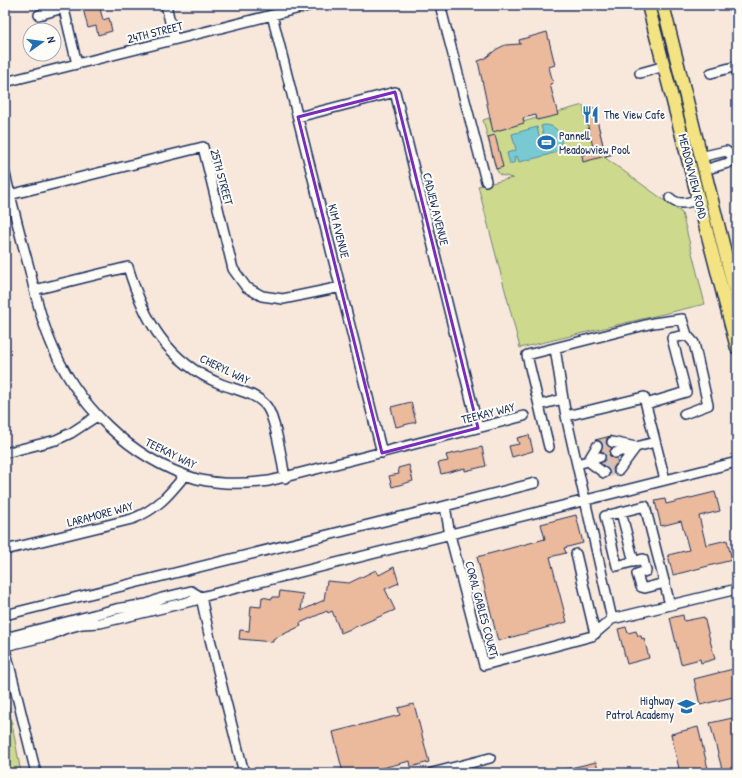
<svg xmlns="http://www.w3.org/2000/svg" width="742" height="778" font-family="'Patrick Hand',sans-serif">
  <rect width="100%" height="100%" fill="#f8e8dc"/>
  <filter id="ink" filterUnits="userSpaceOnUse"><feTurbulence type="fractalNoise" baseFrequency=".025" numOctaves="2"/><feDisplacementMap in="SourceGraphic" scale="8" xChannelSelector="R" yChannelSelector="G"/><feConvolveMatrix kernelMatrix="1 2 1 2 8 2 1 2 1" color-interpolation-filters="sRGB"/></filter>
  <g filter="url(#ink)">
    <path fill="#cdd98d" stroke="#748476" d="M583,105l1,5 10,-2 10,41 7,-1 2,6 -9,3 78,56 23,91 -185,44 -42,-162 35,-8 -13,-3 -4,-6 -13,-49 6,-2 5,12z
      M5,685l16,88h-16z"/>
    <path fill="#79c9d3" stroke="#538ba4" d="M545,125c15,0 24,20 8,28 -10,4 -23,6 -34,9l-2,-6 -3,1 1,5 -5,2 -3,-11 9,-3 -4,-16 25,-7 4,17 5,-1 -5,-17z"/>
    <path fill="#ebb99c" stroke="#1b2f5e" d="M82,5h17l4,15 6,-2 3,13 -14,4 -2,-9 -8,2z
      M547,32l8,33 -6,2 4,16 -3,1 8,31 -21,5 -1,-5 -13,3 1,5 -31,9 -15,-71 6,-2 13,-10 8,-4 15,-1 -1,-4z
      M594,108l10,41 7,-1 2,6 -30,8 -1,-7 12,-4 -10,-41z
      M495,135l8,32 -7,2 -8,-32z
      M411,402l5,20 -20,5 -5,-20z
      M529,435l4,16 -21,6 -3,-11 10,-2 -2,-6z
      M611,436l-4,2 -1,5 6,5 -3,7 7,4 1,3 -4,7 1,4 -4,1 -2,-6 -7,-5 5,-5 -2,-5 -3,-2 1,-8 -7,-3z
      M482,447l4,19 -21,5v-3l-24,6 -3,-11 10,-2 -2,-6z
      M409,465l4,16 -21,6 -3,-11 10,-2 -1,-6z
      M715,492l5,19 -21,5 7,29 21,-5 5,20 -59,15 -5,-20 21,-5 -8,-29 -20,5 -6,-25 10,-2 1,5z
      M576,515l7,28 -19,5 2,5 -16,4 17,65 -69,19 -21,-84 68,-18 -4,-15z
      M394,567l5,16 -14,6 10,21 -54,23 -9,-22 -4,2 -1,-2 -27,12 1,3 -28,13v3l-34,-3 1,-9 9,1 2,-25 10,1 1,-10 10,2 1,-2h6l1,-6 23,3 -2,17 23,-11 3,-19 22,2 27,-13 3,5z
      M683,615l1,6 20,-4 11,42 -14,4 -1,-4 -19,5 -11,-46z
      M626,627l2,6 8,-2 2,5h3l1,3 2,-1 5,20 -22,6 -9,-35z
      M737,668v28l-37,9 -6,-26z
      M414,704l15,58 -18,5 -1,-6 -48,12h-19l-10,-41 67,-17 -2,-7z
      M737,717v55l-14,1 -13,-50z
      M698,727l11,46h-29l-9,-39z
      M596,762l3,11h-37v-3z"/>
    <g fill="none" stroke-linecap="round" stroke-linejoin="round">
      <path stroke="#ccc3c3" stroke-width="9" stroke-dasharray="9 4.5" stroke-linecap="butt" d="M597,446l15,-4
        M600,457l15,-4
        M602,467l15,-5
        M604,473l15,-3"/>
      <defs>
        <path id="minor" d="M63,5l14,59
          M166,5l8,34
          M440,5l46,176
          M39,15l24,-7
          M272,15l110,438
          M640,73l25,-7
          M711,73l26,-7
          M5,82l307,-77
          M298,117l97,-25 83,336
          M700,157l26,-6 8,6
          M704,170l24,-7 9,-7
          M5,174c8,33 16,65 25,97 5,23 10,45 19,67 25,65 81,121 148,141 24,6 49,5 72,2l255,-65
          M5,196l198,-49 30,122 13,18 16,9 21,3 58,-12
          M670,198c9,9 19,4 30,1
          M34,290l94,-23c16,53 39,95 93,117 15,6 36,9 46,23 9,13 15,54 18,71
          M563,399l3,17 46,203
          M539,405l24,-6 -8,-51
          M684,414l24,-9 -14,-62 -7,-8
          M566,416l78,-19 21,83
          M612,442l24,5 19,-5
          M549,447l-22,-92 126,-32 29,-4 5,16 -15,3 14,54 -40,12
          M5,453l51,-13 15,-7 26,-17
          M615,453l19,-6
          M588,461l16,12
          M588,461l12,-4
          M577,464l11,-3 9,-15
          M619,470l17,-23
          M445,506l90,-23
          M621,512l13,50
          M5,550l127,-31c24,-9 37,-24 53,-44
          M576,554l19,80
          M665,583l-20,5 -4,-1 -4,-13 9,-3 -3,-12 -26,7 -12,-50 40,-10c8,33 17,66 25,99
          M5,615l440,-109 5,29 34,130 108,-29 20,-17 125,-30
          M5,638l111,-29 31,-5 15,-6 29,-7 10,6 9,42 34,134
          M5,646l46,-11 13,-6 18,-5 18,-1 96,-23 5,-3 536,-135
          M5,648l31,125
          M432,773l58,-15"/>
        <path id="major" d="M648,5l89,343
          M663,5l74,295"/>
      </defs>
      <use href="#minor" stroke="#1b2f5e" stroke-width="12"/>
      <use href="#major" stroke="#1b2f5e" stroke-width="15"/>
      <use href="#minor" stroke="#fdfcf7" stroke-width="9"/>
      <use href="#major" stroke="#f4e382" stroke-width="12"/>
    </g>
  </g>
  <path fill="none" stroke="#7b2cbf" stroke-width="3" stroke-linejoin="round" d="M395,92l83,336 -96,25 -84,-336z"/>
  <defs>
    <symbol id="restaurant-bare" viewBox="-9 -9 18 18"><path d="M-5-6h1v4h1v-4h1v4h1v-4h1v5L-1.5 .5V6h-2V.5L-5-1ZM5-6V6H3V1.5H1.5Q1.5-4 5-6Z" fill="#1f6fb2" stroke="#fdfcf7" stroke-width="2.5" paint-order="stroke"/></symbol>
    <symbol id="stadium-bare" viewBox="-9 -9 18 18"><path d="M0-5a6.5 5 0 1 0 0 10a6.5 5 0 1 0 0-10ZM-3.5-1.8h7v3.6h-7Z" fill="#1f6fb2" stroke="#fdfcf7" stroke-width="2.5" paint-order="stroke"/></symbol>
    <symbol id="university-bare" viewBox="-9 -9 18 18"><path d="M0-5L7-2L0 1L-7-2ZM-4 1L0 2.5L4 1V4Q0 6-4 4Z" fill="#1f6fb2" stroke="#fdfcf7" stroke-width="2.5" paint-order="stroke"/></symbol>
  </defs>
  <g fill-rule="evenodd">
    <use href="#restaurant-bare" x="578" y="102" width="25" height="25"/>
    <use href="#stadium-bare" x="534" y="130" width="25" height="25"/>
    <use href="#university-bare" x="674" y="694" width="25" height="25"/>
  </g>
  <g text-anchor="middle" dominant-baseline="central" stroke-width="4" stroke-linejoin="round" paint-order="stroke">
    <g font-size="12" fill="#1b2f5e" stroke="#fdfcf7">
      <text transform="translate(155 32) rotate(-14)">24TH STREET</text>
      <text transform="translate(693 176) rotate(76)">MEADOWVIEW ROAD</text>
      <text transform="translate(222 177) rotate(75)">25TH STREET</text>
      <text transform="translate(436 209) rotate(76)">CADJEW AVENUE</text>
      <text transform="translate(339 231) rotate(76)">KIM AVENUE</text>
      <text transform="translate(225 369) rotate(26)">CHERYL WAY</text>
      <text transform="translate(488 413) rotate(-14)">TEEKAY WAY</text>
      <text transform="translate(171 453) rotate(26)">TEEKAY WAY</text>
      <text transform="translate(100 514) rotate(-15)">LARAMORE WAY</text>
      <text transform="translate(482 609) rotate(75)">CORAL GABLES COURT</text>
    </g>
    <g font-size="12" fill="#1b2f5e" stroke="#fdfcf7" text-anchor="start">
      <text x="604" y="114">The View Cafe</text>
      <text x="559" y="135">Pannell<tspan x="559" dy="14">Meadowview Pool</tspan></text>
      <text x="674" y="700" text-anchor="end">Highway<tspan x="674" dy="14">Patrol Academy</tspan></text>
    </g>
  </g>
  <rect width="742" height="778" fill="none" stroke="#fdfcf7" stroke-width="20"/>
  <rect x="10" y="10" width="722" height="758" fill="none" stroke="#1b2f5e" stroke-width="1.5" filter="url(#ink)"/>
  <g transform="translate(42 42) rotate(76)"><circle r="19" fill="#fdfcf7" stroke="#a3aaba"/>
  <path d="M0-3L7 15L0 10L-7 15Z" fill="#1f6fb2"/>
  <text y="-6" font-size="11" font-weight="bold" text-anchor="middle" fill="#1b2f5e">N</text>
  </g>
</svg>
